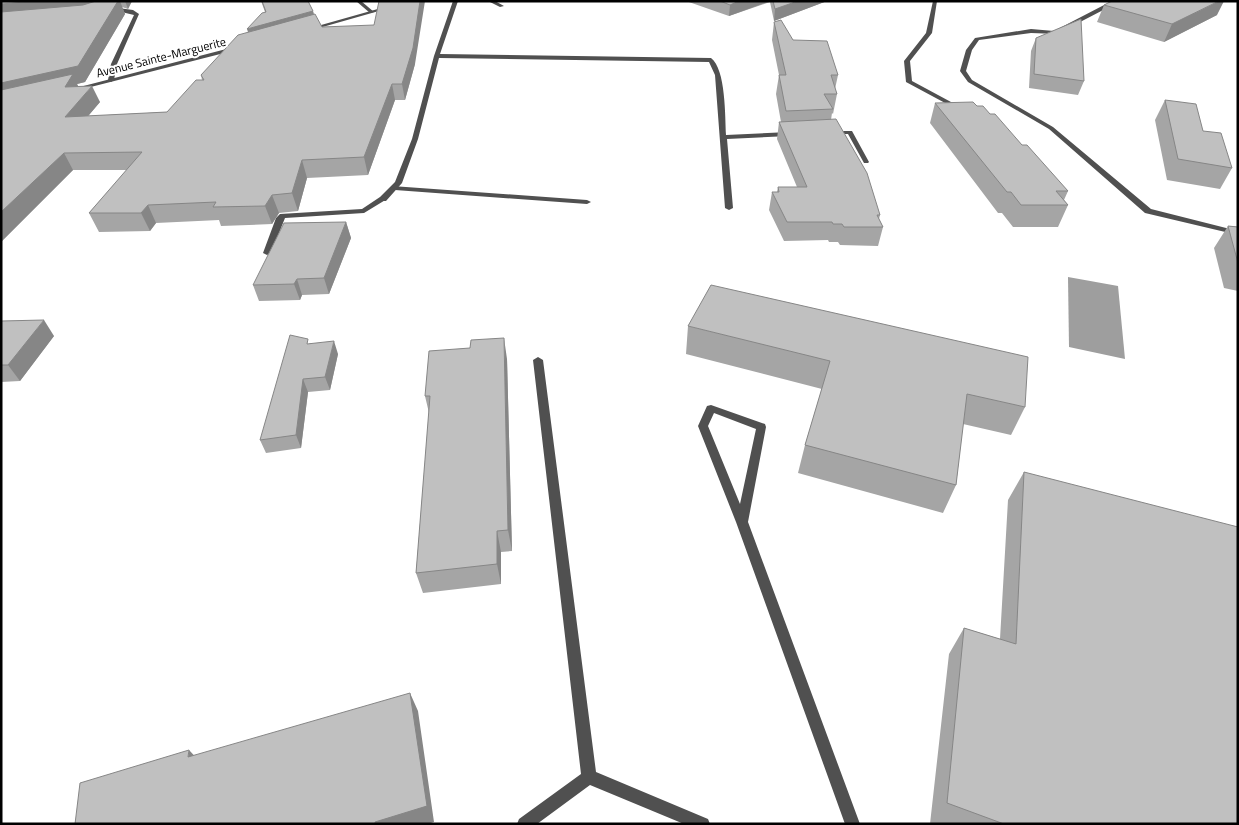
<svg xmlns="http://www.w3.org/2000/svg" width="1239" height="825" font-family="'Titillium Web',sans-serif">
  <rect width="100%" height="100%" fill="#fff"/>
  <path fill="#9e9e9e" d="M1068,277l50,9 7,73 -56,-12z"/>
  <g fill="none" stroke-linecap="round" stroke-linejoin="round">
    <path fill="#505050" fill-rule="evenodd" d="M488,1h7l9,5 -4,1z
      M392,186l195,14 4,2 -4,2 -192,-14 -4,-2z
      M380,197l7,2 -23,14 -79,5 -14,35 -4,2 -4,-2 13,-35 4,-4 82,-5z"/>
    <path fill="#505050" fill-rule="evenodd" d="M356,1h5l13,11 -4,1z
      M453,1h5l-18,53 271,4c15,11 14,59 15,77l63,-3 3,2 -3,2 -62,3 6,69 -4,2 -4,-2 -10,-133 -6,-13 -270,-4 -21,81 -16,44 -16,18h-6v-4l15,-15 17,-43 22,-83z
      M933,1h4l-5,32 -22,28 2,20 52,28v2h-4l-54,-29 -2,-21 22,-28z
      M1106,4l9,2 -6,1 -52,27 -26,-1 -52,7 -7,10 -6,21 6,9 81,47 98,82 87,22v4l-93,-22 -96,-84 -81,-47 -8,-11 6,-21 9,-12 56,-9 23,2z
      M111,7l22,3 6,4 -22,50 -3,16 -3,2 -3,-2 3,-16 23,-49 -25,-6z
      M831,131h21l17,31 -1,1h-4l-16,-29h-19l-1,-1z
      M538,357l5,3 53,412 112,47 2,5h-26l-94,-39 -53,39h-20l2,-5 62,-45 -48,-414z
      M711,405l54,19 1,3 -18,95 112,302h-15l-109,-302 -38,-96 9,-20zM714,413l42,16 -16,75 -32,-78z"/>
    <path fill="#505050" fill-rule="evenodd" d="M406,1h8l-102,29 -5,-1z
      M234,47l2,1v2l-161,41 -3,-2z"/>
  </g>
  <path fill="#a5a5a5" d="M1,1h131l-4,8 -6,-2 3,7 -40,68 -8,2 1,2 22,16 -12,14 79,-4 35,-32 -1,-5 47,-43 17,-20 -4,-11h47l5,10 1,4 8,12 93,37 -10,36h-10l-27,75 -61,3 -9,33 -19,2 -7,11 -51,2 -2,-6 -63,3 -6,8 -51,1 -10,-19 38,-43h-54l-72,72v-230h1l-1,-2z
    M686,1h141l-53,20 -4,-19 -41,14z
    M1104,5l113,10 -53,27 -67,-20z
    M774,22l19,18 45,35 -3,14 2,5 -4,20 -1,-1 -1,7 49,95 -1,4 4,8 -5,19 -38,-1 -2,-3h-9l-1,-2 -44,1 -15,-31 3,-18h5l1,-5h19l-20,-48 2,-17h2l-5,-28 3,-19 -7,-35z
    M1036,38l48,43 -6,14 -49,-7 2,-37z
    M1165,100l38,31 29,37 -12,21 -53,-9 -12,-60z
    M935,103l42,3 13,8 32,31 46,46 -4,9 4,5 -10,22h-45l-11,-14h-4l-68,-90z
    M346,222l5,16 -22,56 -27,1 -2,5 -41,1 -6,-16z
    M1228,226l10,1v64l-14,-3 -10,-40z
    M1,321l53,15 -34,45 -19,1z
    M688,326l337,81 -14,28 -48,-11 -7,61 -13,28 -145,-40 7,-28 17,-56 -136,-35z
    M310,343l28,11 -8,36 -22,2 -7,56 -35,5 -6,-13z
    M507,359l5,192 -11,1v32l-78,9 -7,-20 13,-160 -4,-17z
    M1024,472l214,352h-308l19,-170 15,-26 36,11 8,-139z"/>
  <path fill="#868686" d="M24,1h70l4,9 -92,10 -5,-10v-6z
    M118,1h2l5,13 -40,68 -8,2 3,6 -79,11v-18z
    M125,1h7l-4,8z
    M420,1h5l-10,63 -10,36 -3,-16z
    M739,1h31l-41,15 1,-11z
    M798,1h29l-53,20 1,-12z
    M1219,1h5l-7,14 -53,27 8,-18z
    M313,11l3,13 -65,17 -4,-12z
    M392,84l3,16 -27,75 -4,-18z
    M92,86l8,16 -27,32 -8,-17z
    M64,153l9,17 -72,72v-30z
    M302,160l5,18 -9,33 -6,-18z
    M272,195l7,18 -7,11 -7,-18z
    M148,205l8,18 -6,8 -9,-18z
    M346,222l5,16 -22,56 -5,-16z
    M297,279l5,16 -2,5 -6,-16z
    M44,320l10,16 -34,45 -12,-16z
    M504,338l3,21 5,192 -4,-21z
    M334,341l4,13 -8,36 -5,-13z
    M303,379l5,13 -7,56 -5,-13z
    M497,531l4,21v32l-4,-20z
    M410,693l8,18 16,111 -6,2h-53v-2z
    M189,750l16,17 -17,-10z"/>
  <path fill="#c0c0c0" stroke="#868686" d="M1,1h36l-36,3z
    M96,1h22l-40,65 -77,17v-71l82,-7z
    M262,1h46l5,10 -66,18 15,-16 4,-1z
    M379,1h41l-7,47 -11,36h-10l-28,73 -62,3 -10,33 -20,2 -7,11 -52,1 3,-5 -68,3 -7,8h-52l53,-61 -78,1 -63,59v-122l72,-16 -8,13 27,-1 -27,31 102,-5 29,-32h8l-3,-5 37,-40 77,-21 7,13 52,-2z
    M720,1h19l-9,4z
    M773,1h25l-23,8z
    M1112,1h107l-47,23 -68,-19z
    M1081,19l3,62 -50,-7 2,-36z
    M781,20l12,20 34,1 11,34h-7l6,19h-13l9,15 -47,2 -7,-36h7l-12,-53z
    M1165,100l31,4 7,27 18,2 11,35 -54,-9z
    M973,102l4,4h6l7,8h5l27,31h5l41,46h-12l12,14h-47l-10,-13h-4l-72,-89z
    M836,119l31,54 13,42h-3l6,12h-39l-2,-3h-9l-1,-2h-45l-15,-30h7l-1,-5h29l-28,-65z
    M346,222l-22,56 -27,1 -3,5 -41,1 31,-62z
    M1228,226l10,1v36z
    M711,285l317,72 -3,50 -58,-13 -11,91 -151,-40 25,-84 -142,-35z
    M44,320l-36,45h-7v-44z
    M290,335l18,4 -1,5 27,-3 -9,36 -22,2 -7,56 -36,5z
    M504,338l4,192 -11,1v33l-81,9 14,-177h-5l4,-45 41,-3 1,-8z
    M1024,472l214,55v297h-234l-57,-21 17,-175 52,16z
    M410,693l17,113 -52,16v2h-300l5,-41 109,-33 -1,7z"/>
  <g text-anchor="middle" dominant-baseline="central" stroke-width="4" stroke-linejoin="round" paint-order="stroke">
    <g font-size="12" fill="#000" stroke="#fff">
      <text transform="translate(161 57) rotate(-14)">Avenue Sainte-Marguerite</text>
    </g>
  </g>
  <rect width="1239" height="825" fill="none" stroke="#000000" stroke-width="5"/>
</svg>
